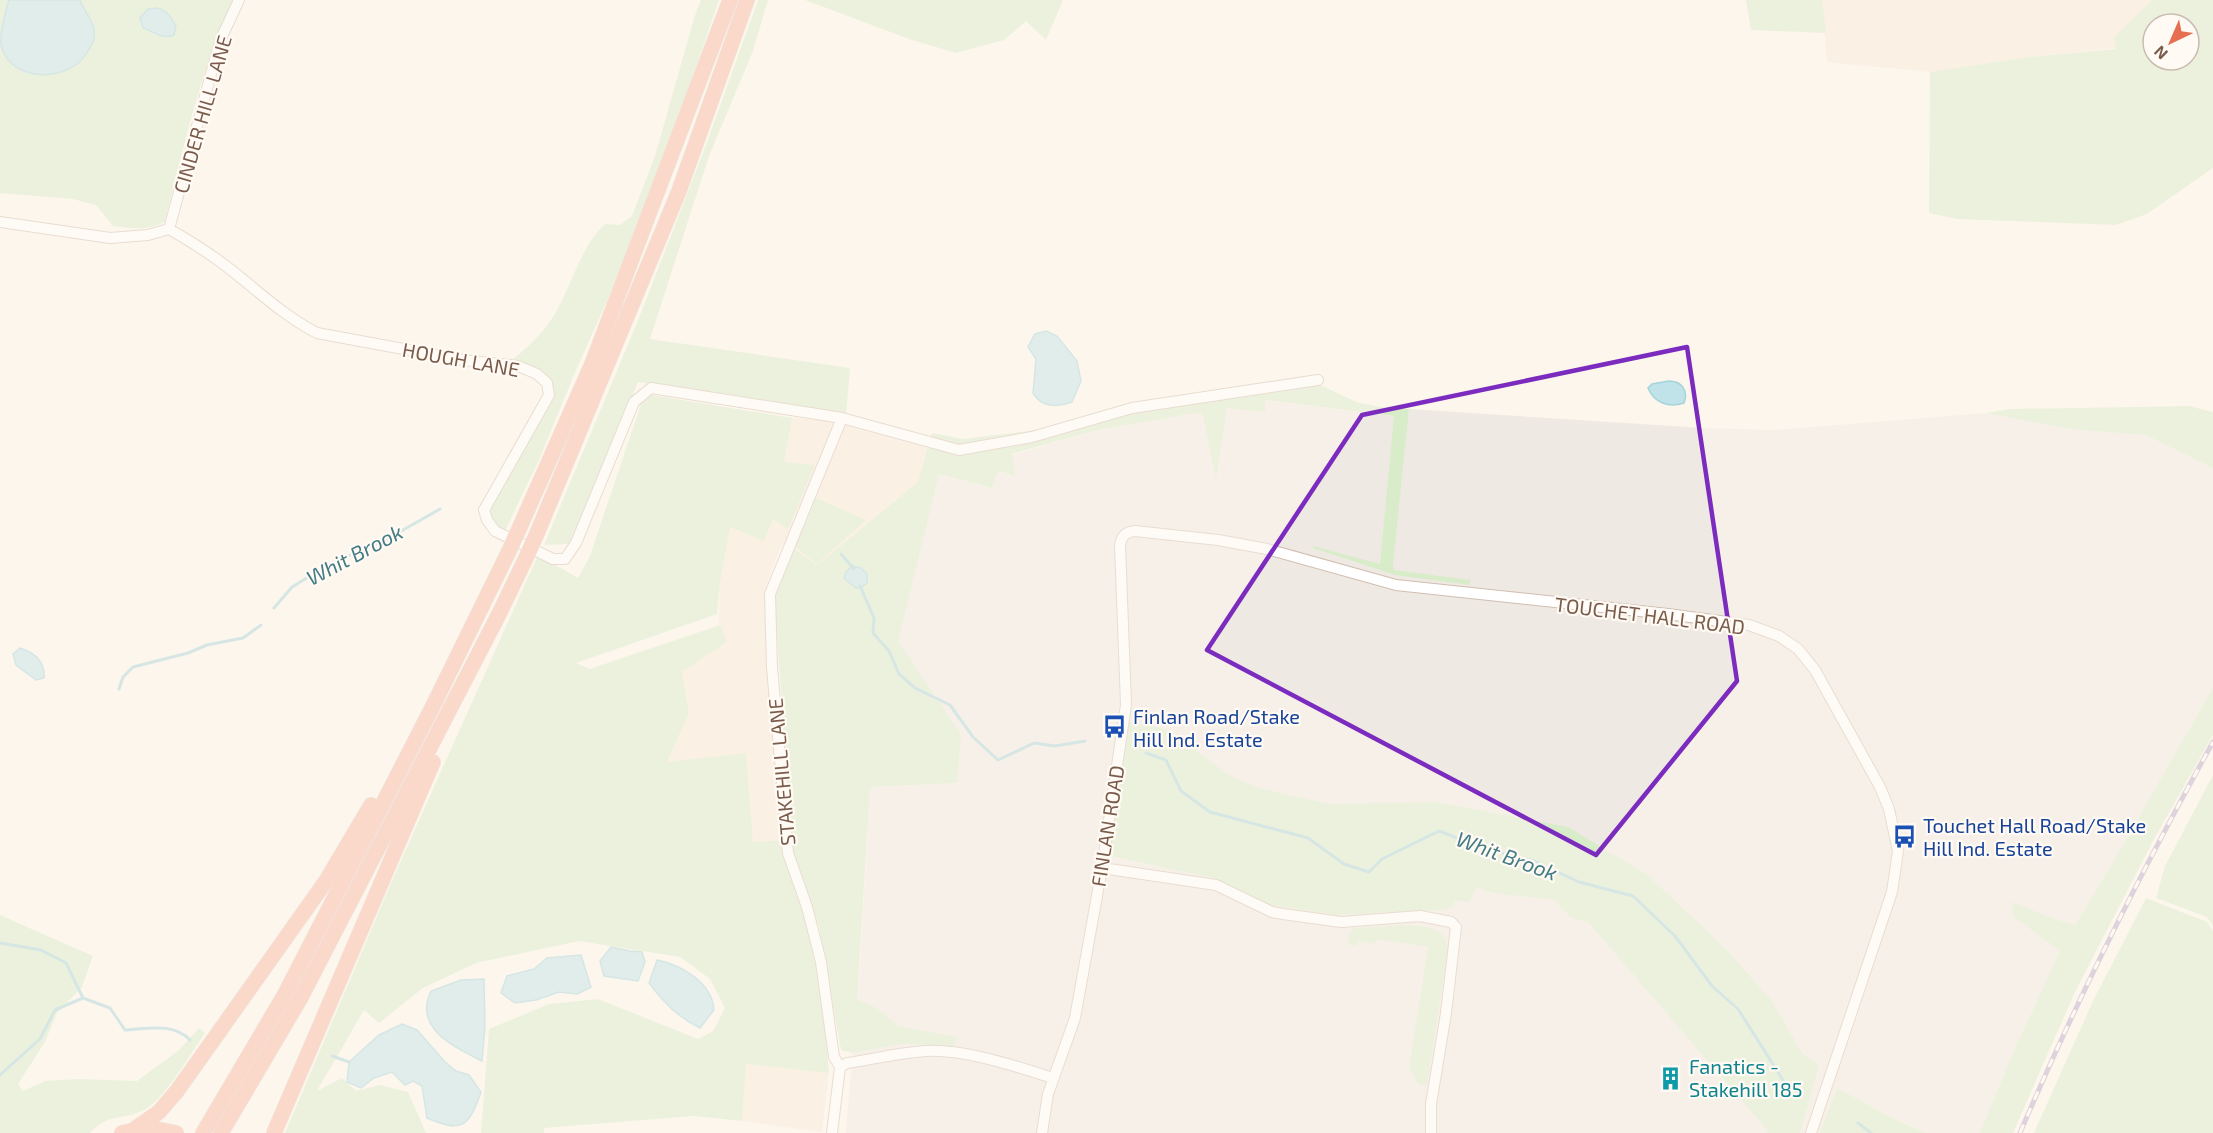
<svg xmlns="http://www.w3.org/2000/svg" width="2213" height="1133" font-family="'Exo 2',sans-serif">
  <rect width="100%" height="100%" fill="#fdf6ec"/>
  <path fill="#f5e8da" d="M1822,0h330l-38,37 3,11 -88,9 -99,15 -103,-10z
    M792,418l33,2 103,28 -10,34 -101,83 -24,-17 -11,-4 -16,41 7,162 11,93 -31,2 -7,-89 -79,9 22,-49 -7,-41 45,-30 -8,-19v-11l1,-29 10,-56 43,-8 42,-54 -31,-3z
    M746,1064l83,9 -7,59 -80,-11z"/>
  <path fill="#efe9e4" d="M1265,400l143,18 1,-9 294,19 71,2 212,-17 159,14 68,37v261l-218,408h-1149l15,-185 9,-161 87,-4 -63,-144 45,-165 52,14 7,-17 16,5 -2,-21 85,-25 105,-18 14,66 11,-71 37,5z"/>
  <path fill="#d8ecc9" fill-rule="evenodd" d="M0,0h234c-34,69 -50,147 -69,221 -16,11 -34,7 -52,5l-17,-21 -23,-6 -73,-6z
    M701,0h18l-37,108 -75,193 -31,69 -37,90 -34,71 -13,-10 -2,-13 54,-95 11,-24 -17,-18 -25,-12c18,-14 33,-29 44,-49 16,-28 24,-64 48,-86l15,1 12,-9 23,-60 40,-141z
    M758,0h10l-15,51 -44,105 -59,183 200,29 -4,48 -41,-9 -167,-25 -66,159 -5,3 -23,1 93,-222 69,-178z
    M805,0h258l-17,40 -20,-19 -22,19 -48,13 -47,-14z
    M1746,0h76l4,33 -75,-3z
    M2152,0h61v168l-66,46 -31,11 -159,-6 -28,-6 1,-141 99,-15 87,-8 -2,-12zM2153,24h36v36h-36z
    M1302,376l54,26 24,5 29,2 -16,155 1,6 76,10v5l-75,-10 -82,-27v-2l67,18 14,-148 -129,-16v12l-38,-4 -11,72 -14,-68 -105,18 -85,24 3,22 -17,-5 -6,17 -53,-14 -41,167 63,94 -4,48 -87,4 -13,213 20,8 21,18 59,11 -3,9 -53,-2 -48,9 -12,-3 -22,-123 -27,-75 -18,-260 19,-44 24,17 101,-83 14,-49 31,6 81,-10 96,-27z
    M652,395l140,23 -8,44 31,3 -27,64 -15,-10 -9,22 -34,-14 -10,56 -3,31 -141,49 14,6 130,-44 7,17 -45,30 7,41 -22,49 79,-9 7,89 31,-2 31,113 8,49 6,71 -83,-9 -4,57 -48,-5 -150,12v5h-63l8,-104 60,-25 49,-5 100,40 15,-8 12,-23 -15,-29 -30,-22 -101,-16 -103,22 -53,25 -44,35 -15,-13 -47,81 25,-13 14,13 24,-6 28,7 18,41h-141l106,-250 147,-328 40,23 12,-22 52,-155z
    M2189,406l24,6v56l-67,-33 -76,-6 -84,-16 25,-4z
    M814,497l52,23 -49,44 -23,-18z
    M2213,688v47l-60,106 -78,151 -62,141h-33l33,-80 47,-102 -47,-35 -1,-14 42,17 21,6 37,-61z
    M1128,721l40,9 61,45 29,13 71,16 107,-2 132,25 81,49 80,76 42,48 31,53 17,12 -19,68h-33l1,-2 -180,-209 -17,-4 -17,-18 -61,-7 -16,-5 -8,14 -14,-2 -3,7 -9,3 -108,5 -66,-10 -56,-27 -103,-22z
    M2213,775v151l-6,-9 -51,-19 9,-32z
    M2146,898l61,24 6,9v202h-179l58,-130z
    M0,915l93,41 -11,31 -25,26 -12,29 -27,42 5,7 22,-10 33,-2 59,2 42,-31 20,-22 6,5c-14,20 -41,67 -61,77 -22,11 -34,2 -54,23h-90z
    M1406,925c21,2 37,0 42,23l-21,138 -9,-2 -9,-16 19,-121 -52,-8 -1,5 -17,-3 -1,5 -8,-1v-11l5,-6z
    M1837,1088l55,30 34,15h-106z"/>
  <path fill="#bfe3e8" stroke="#a5d3da" stroke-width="1.5" d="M9,0h71c4,12 17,24 14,38 0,4 -4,9 -6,13 -17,32 -78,33 -87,-6 -1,-13 4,-32 8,-45z
    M156,8c10,1 15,9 20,18l-2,9c-12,5 -20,-4 -31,-7l-3,-10 8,-9z
    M1046,331l11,5 20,25 4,20 -9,21c-14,5 -30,6 -39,-9l3,-34 -8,-12 7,-13z
    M1669,381c12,0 20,9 15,22 -15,5 -30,0 -36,-15l4,-4z
    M852,566l9,2 6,6v9l-7,5h-4l-12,-10 2,-6z
    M20,648c15,5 25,13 24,30l-8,2 -20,-15 -3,-11z
    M611,947l19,4 12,1 3,10 -7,19 -34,-5 -4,-15z
    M581,955l10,32 -14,7 -18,-2 -23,8 -21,3 -14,-10 6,-17 27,-7 13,-11z
    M657,960c24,5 55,22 57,50l-14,18c-22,-11 -36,-25 -51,-45z
    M484,979l1,48 -3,34c-28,-14 -69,-33 -51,-70l30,-11z
    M402,1024l15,6 28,32 11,9 13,4 12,17c-12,35 -19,41 -54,26l-5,-32 -9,-5 -8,4 -13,-13 -18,6 -13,10 -14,-6 2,-20 30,-27z"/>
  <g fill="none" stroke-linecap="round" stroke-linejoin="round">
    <path stroke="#a5d3da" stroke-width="3" d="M841,554l13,15
      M860,586l14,32 -1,15 16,18 10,23 16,14 35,17 23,32 25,23 36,-17 21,3 30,-5
      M274,608l18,-21 36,-22 61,-27 51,-29
      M119,689l4,-12 10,-10 55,-14 19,-8 36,-7 18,-13
      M1146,753l20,7 15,31 29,21 98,26 36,26 25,8 13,-13 57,-28 41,16 54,14 45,21 54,14 42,40 37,50 26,23 50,79
      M0,943l41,7 25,13 17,35 27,10 15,22c22,-1 48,-8 65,10
      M332,1056l17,6
      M0,1075l40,-36 15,-29 28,-12
      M1858,1123l13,10"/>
    <defs>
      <path id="minor" d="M0,222l110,16 38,-3 21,-6
        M169,229c23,13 45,27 66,44 26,21 51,44 82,60l146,27 55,6 19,8 10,9 2,12 -65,115 3,10 8,11 58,28h12l11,-16 58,-141 17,-14 191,30 117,32 73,-13 100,-29 186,-28
        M169,229l51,-188 19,-41
        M1102,868l114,17 56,27 11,2 58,8 79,-6 31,6 5,5 -10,86 -15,91v29
        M840,1067l7,-4c26,-4 52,-10 78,-12 40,-2 90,15 128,27
        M832,1133l8,-66 -6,-10 -13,-95 -14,-55 -19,-54 -16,-186 -2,-73 72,-176
        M1042,1133l6,-39 27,-76 27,-150 24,-163 -6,-160c2,-9 5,-13 15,-14l83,9 49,9 129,36 272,29 81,11 30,11 19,13 17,21 65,117 9,22 9,42 -6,41 -81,241"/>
      <path id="highway" d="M519,529l73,-165 138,-364
        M538,531l141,-340 68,-191
        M136,1128l23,-16 18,-21 149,-210 45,-76
        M122,1133l25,-6 29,6
        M203,1133l82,-139 147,-286 77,-157
        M221,1133l79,-134 199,-385 26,-54
        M274,1133l159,-371"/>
    </defs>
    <use href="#minor" stroke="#d1beb0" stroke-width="12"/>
    <use href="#highway" stroke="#dad1cd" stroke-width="16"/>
    <use href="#minor" stroke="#fff" stroke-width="10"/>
    <use href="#highway" stroke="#f7b7a3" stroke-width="15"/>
    <defs>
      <path id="rail" d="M2020,1133c57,-134 122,-263 193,-391"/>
    </defs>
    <use href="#rail" stroke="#b9a8c9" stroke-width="5"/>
    <use href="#rail" stroke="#fffaf3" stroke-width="3" stroke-dasharray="9" stroke-linecap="butt"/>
    <defs>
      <path id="highway-bridge" d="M509,551l10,-22
        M525,560l13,-29"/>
    </defs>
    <use href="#highway-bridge" stroke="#dad1cd" stroke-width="16" stroke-linecap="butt"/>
    <use href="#highway-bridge" stroke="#f7b7a3" stroke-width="15"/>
  </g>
  <path d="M0 0H2213V1133H0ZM1687,347l50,334 -141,174 -389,-205 155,-235z" fill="#fdf6ec" fill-opacity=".55" fill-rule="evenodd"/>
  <path fill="none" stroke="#7b2cbf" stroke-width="4.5" stroke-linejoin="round" d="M1687,347l50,334 -141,174 -389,-205 155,-235z"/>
  <defs>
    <symbol id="bus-bare" viewBox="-9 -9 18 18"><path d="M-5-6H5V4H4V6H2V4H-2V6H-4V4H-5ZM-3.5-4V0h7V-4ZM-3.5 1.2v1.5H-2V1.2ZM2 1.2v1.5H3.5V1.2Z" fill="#1a4fb4" stroke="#fffaf3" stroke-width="2.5" paint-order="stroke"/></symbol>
    <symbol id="building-bare" viewBox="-9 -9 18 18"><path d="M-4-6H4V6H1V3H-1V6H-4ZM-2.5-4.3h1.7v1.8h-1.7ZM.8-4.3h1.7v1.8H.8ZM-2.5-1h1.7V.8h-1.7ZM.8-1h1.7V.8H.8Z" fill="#0f9aa8" stroke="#fffaf3" stroke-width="2.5" paint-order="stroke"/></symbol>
  </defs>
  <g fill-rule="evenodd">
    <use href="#bus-bare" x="1098" y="710" width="33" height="33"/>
    <use href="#bus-bare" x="1888" y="820" width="33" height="33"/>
    <use href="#building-bare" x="1654" y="1062" width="33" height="33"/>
  </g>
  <g text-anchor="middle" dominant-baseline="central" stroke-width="4.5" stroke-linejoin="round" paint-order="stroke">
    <g font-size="20" fill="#7a5c4d" stroke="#fffaf3">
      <text transform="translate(202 114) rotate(-74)">CINDER HILL LANE</text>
      <text transform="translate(461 359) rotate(10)">HOUGH LANE</text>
      <text transform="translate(1650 615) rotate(7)">TOUCHET HALL ROAD</text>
      <text transform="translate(781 772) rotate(-95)">STAKEHILL LANE</text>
      <text transform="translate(1107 826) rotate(-81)">FINLAN ROAD</text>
    </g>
    <g font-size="20" fill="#164399" stroke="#fffaf3" text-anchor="start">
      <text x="1133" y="716">Finlan Road/Stake<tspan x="1133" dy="23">Hill Ind. Estate</tspan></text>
      <text x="1923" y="825">Touchet Hall Road/Stake<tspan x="1923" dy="23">Hill Ind. Estate</tspan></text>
    </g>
    <g font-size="20" fill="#0d838f" stroke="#fffaf3" text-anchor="start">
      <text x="1689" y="1066">Fanatics -<tspan x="1689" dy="23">Stakehill 185</tspan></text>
    </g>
    <g font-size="21" font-style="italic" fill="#437c86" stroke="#fffaf3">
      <text transform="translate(354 554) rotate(-28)">Whit Brook</text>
      <text transform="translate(1507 855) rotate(20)">Whit Brook</text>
    </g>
  </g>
  <g transform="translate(2171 42) rotate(224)"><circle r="28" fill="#fffaf3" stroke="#cabbb1" stroke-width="1.5"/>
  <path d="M0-4.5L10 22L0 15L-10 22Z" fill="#e76f51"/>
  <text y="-9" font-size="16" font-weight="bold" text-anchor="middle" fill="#7a5c4d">N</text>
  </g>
</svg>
